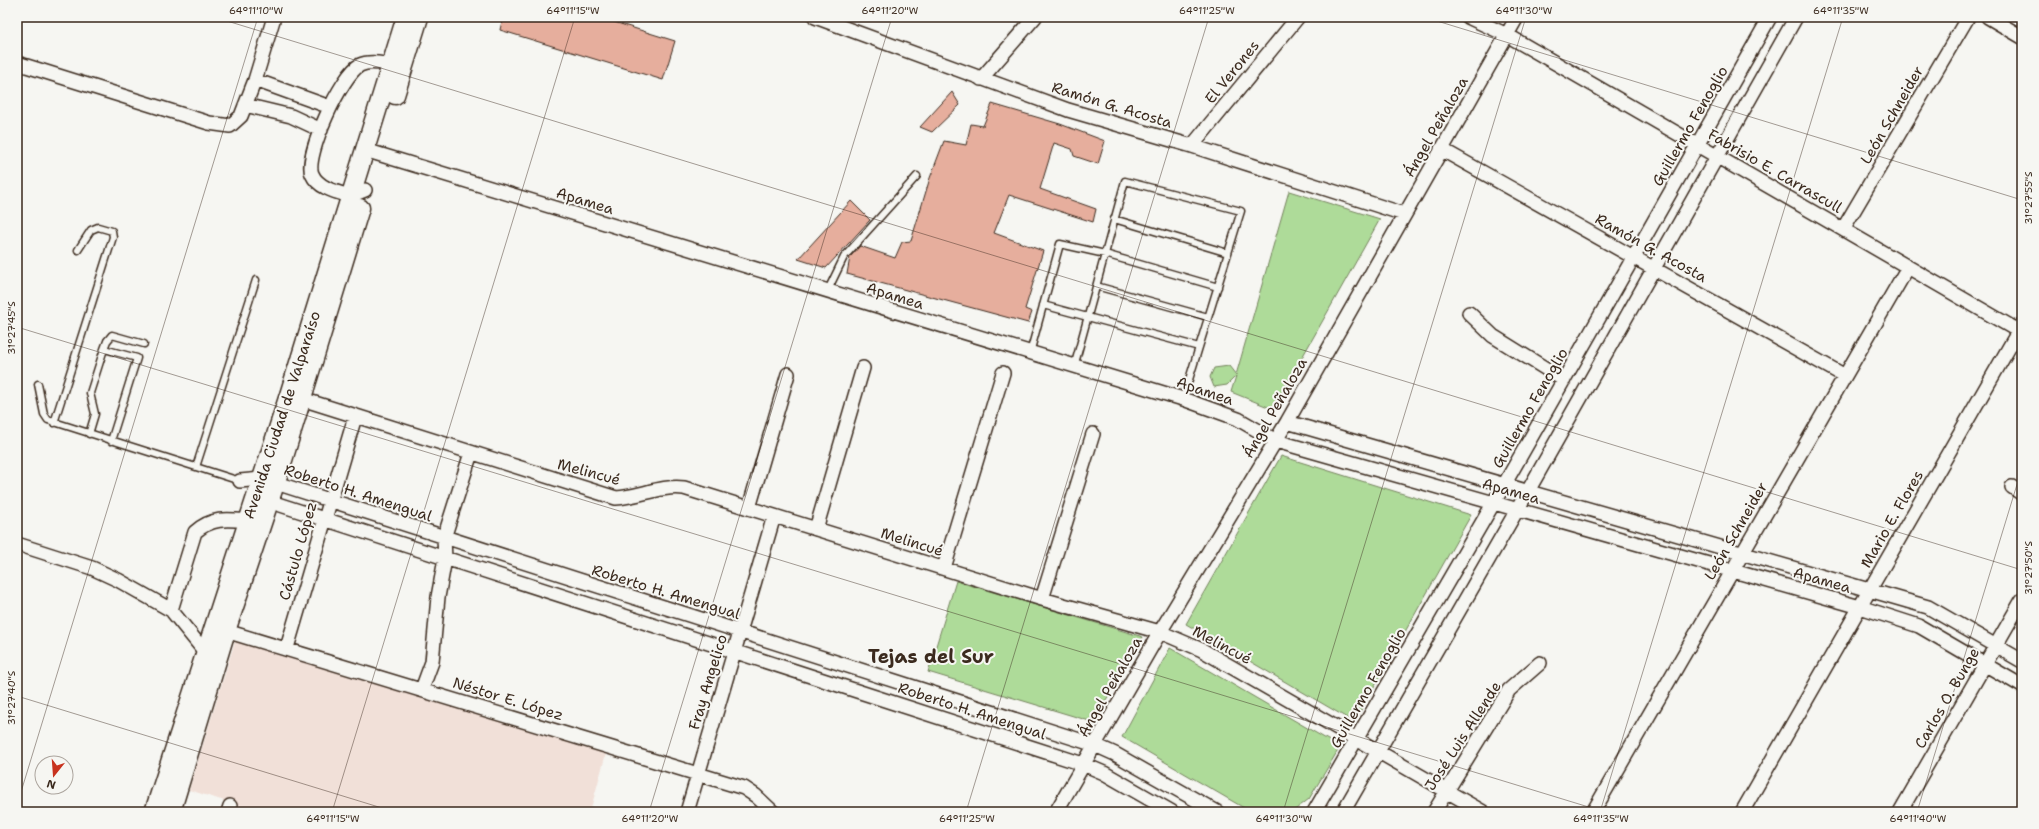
<svg xmlns="http://www.w3.org/2000/svg" width="2039" height="829" font-family="'Shantell Sans',sans-serif">
  <rect width="100%" height="100%" fill="#f6f6f2"/>
  <filter id="ink" filterUnits="userSpaceOnUse"><feTurbulence type="fractalNoise" baseFrequency=".025" numOctaves="2"/><feDisplacementMap in="SourceGraphic" scale="8" xChannelSelector="R" yChannelSelector="G"/><feConvolveMatrix kernelMatrix="1 2 1 2 8 2 1 2 1" color-interpolation-filters="sRGB"/></filter>
  <g filter="url(#ink)">
    <path fill="#f1e0d8" d="M236,638l371,112 -17,62h-330l-71,-22z"/>
    <path fill="#aedb99" stroke="#74825c" d="M1289,191l91,28 -107,190 -42,-17 5,-16 -9,9 -13,2 -4,-10 4,-9 15,-2 7,9z
      M1281,456l190,59 -117,207 -168,-98z
      M956,581l187,56 -50,85 -165,-50z
      M1170,648l170,99 -31,52 -17,13h-41l-129,-75z"/>
    <path fill="#e6ae9d" stroke="#3b2a1e" d="M503,17h95l77,24 -12,39 -163,-50z
      M952,92l8,13 -28,27 -12,-5z
      M992,104l68,20 45,17 -7,23 -24,-8 -2,-7 -18,-6 -14,46 56,20 -3,13 -84,-27 -15,38 49,18 -18,58 7,3 -4,11 -181,-49 3,-17 10,-11 35,12 7,-16 9,-1 19,-63 14,-37 22,4 5,-21 12,2z
      M851,201l19,19 -44,48 -28,-9z"/>
    <g fill="none" stroke-linecap="round" stroke-linejoin="round">
      <defs>
        <path id="lane" d="M1114,219l114,34
          M1096,286l112,31
          M827,292l17,-35 73,-81
          M1043,305l156,42
          M104,349l3,-8 5,-6 32,9
          M1030,353l30,-109 45,10 113,33
          M1074,367l51,-186 116,30 -58,188
          M38,384l6,30 4,6 192,61
          M54,423l59,-186 -1,-6 -14,-4 -7,3 -13,20
          M89,434l6,-20 -5,-21 14,-44 33,9 -26,83
          M196,467l60,-187"/>
        <path id="street" d="M815,17l253,93 124,36 212,68
          M1468,17l39,18 515,298
          M1988,17l34,20
          M17,63l192,60 21,3 11,-10 14,-36 19,-63
          M981,79l54,-62
          M255,80l75,27
          M245,105l46,11 30,14
          M1192,146l106,-129
          M1441,149l404,227
          M365,150l818,249 55,20 38,22 584,166 59,19 103,60
          M365,190l-15,6c-14,-4 -32,-8 -38,-22 -8,-18 30,-100 48,-109 10,-5 28,-1 39,2
          M1843,229l125,-212
          M1469,313l24,23 71,44
          M302,399l314,99c23,-1 45,-13 68,-10l358,111 118,33 42,18 281,162
          M1287,422l641,185 94,54
          M240,481l22,-2 14,4 819,262 20,9 102,58
          M2012,487l10,7
          M262,499l821,265 21,9 68,39
          M749,508l39,-134
          M816,529l47,-161
          M17,544l75,24 26,12 53,30 34,42
          M944,568l59,-195
          M1042,599l51,-165
          M171,610l24,-78c17,-15 32,-13 53,-11
          M226,631l518,157 12,8 17,16
          M287,648l68,-231
          M422,689l10,-27 6,-65 7,-38 -1,-21 27,-85
          M228,812l2,-6
          M687,812l87,-296
          M1056,812l104,-180 127,-210 230,-405
          M1314,812l190,-327 266,-468
          M1343,812l185,-321 268,-474
          M1434,812l75,-122 31,-27
          M1593,812l315,-545
          M1742,812l280,-487
          M1900,812l122,-212"/>
        <path id="secondary" d="M395,95l24,-78
          M154,812l135,-417 117,-378
          M171,812l55,-181 57,-171 77,-252"/>
      </defs>
      <use href="#lane" stroke="#3b2a1e" stroke-width="9"/>
      <use href="#street" stroke="#3b2a1e" stroke-width="16"/>
      <use href="#secondary" stroke="#3b2a1e" stroke-width="21"/>
      <use href="#lane" stroke="#f6f6f2" stroke-width="6"/>
      <use href="#street" stroke="#f6f6f2" stroke-width="13"/>
      <use href="#secondary" stroke="#f6f6f2" stroke-width="18"/>
    </g>
  </g>
  <path fill="none" stroke="#3b2a1e" stroke-width="1" stroke-opacity="0.45" d="M214,17l1808,553M1424,17l598,183M17,327l1588,485M17,696l378,116M17,805l241,-788M332,812l243,-795M649,812l243,-795M966,812l243,-795M1283,812l243,-795M1600,812l243,-795M1917,812l105,-344"/>
  <g text-anchor="middle" dominant-baseline="central" stroke-width="4" stroke-linejoin="round" paint-order="stroke">
    <g font-size="15" fill="#3b2a1e" stroke="#f6f6f2">
      <text transform="translate(1232 72) rotate(-51)">El Verones</text>
      <text transform="translate(1112 105) rotate(17)">Ramón G. Acosta</text>
      <text transform="translate(1892 115) rotate(-60)">León Schneider</text>
      <text transform="translate(1690 126) rotate(-60)">Guillermo Fenoglio</text>
      <text transform="translate(1436 127) rotate(-60)">Ángel Peñaloza</text>
      <text transform="translate(1775 171) rotate(30)">Fabrisio E. Carrascull</text>
      <text transform="translate(585 201) rotate(17)">Apamea</text>
      <text transform="translate(1651 248) rotate(29)">Ramón G. Acosta</text>
      <text transform="translate(895 296) rotate(17)">Apamea</text>
      <text transform="translate(1205 391) rotate(19)">Apamea</text>
      <text transform="translate(1275 408) rotate(-60)">Ángel Peñaloza</text>
      <text transform="translate(1530 408) rotate(-60)">Guillermo Fenoglio</text>
      <text transform="translate(282 415) rotate(-72)">Avenida Ciudad de Valparaíso</text>
      <text transform="translate(589 472) rotate(15)">Melincué</text>
      <text transform="translate(1511 491) rotate(16)">Apamea</text>
      <text transform="translate(358 493) rotate(18)">Roberto H. Amengual</text>
      <text transform="translate(1892 519) rotate(-60)">Mario E. Flores</text>
      <text transform="translate(1736 531) rotate(-60)">León Schneider</text>
      <text transform="translate(912 542) rotate(17)">Melincué</text>
      <text transform="translate(298 551) rotate(-74)">Cástulo López</text>
      <text transform="translate(1822 580) rotate(16)">Apamea</text>
      <text transform="translate(666 592) rotate(17)">Roberto H. Amengual</text>
      <text transform="translate(1222 645) rotate(28)">Melincué</text>
      <text transform="translate(708 682) rotate(-73)">Fray Angelico</text>
      <text transform="translate(1110 687) rotate(-60)">Ángel Peñaloza</text>
      <text transform="translate(1368 688) rotate(-60)">Guillermo Fenoglio</text>
      <text transform="translate(1947 698) rotate(-60)">Carlos O. Bunge</text>
      <text transform="translate(508 699) rotate(17)">Néstor E. López</text>
      <text transform="translate(972 711) rotate(18)">Roberto H. Amengual</text>
      <text transform="translate(1463 736) rotate(-57)">José Luis Allende</text>
    </g>
    <g font-size="19" font-weight="bold" fill="#3b2a1e" stroke="#f6f6f2">
      <text x="931" y="656">Tejas del Sur</text>
    </g>
  </g>
  <rect width="2039" height="829" fill="none" stroke="#f6f6f2" stroke-width="44"/>
  <g transform="translate(54 775) rotate(197)"><circle r="19" fill="#f6f6f2" stroke="#aba49d"/>
  <path d="M0-3L7 15L0 10L-7 15Z" fill="#c8321e"/>
  <text y="-6" font-size="11" font-weight="bold" text-anchor="middle" fill="#3b2a1e">N</text>
  </g>
  <rect x="22" y="22" width="1995" height="785" fill="none" stroke="#3b2a1e" stroke-width="1.5"/>
  <g font-size="10" text-anchor="middle" fill="#3b2a1e">
    <text x="256" y="14">64°11'10"W</text>
    <text x="573" y="14">64°11'15"W</text>
    <text x="890" y="14">64°11'20"W</text>
    <text x="1207" y="14">64°11'25"W</text>
    <text x="1524" y="14">64°11'30"W</text>
    <text x="1841" y="14">64°11'35"W</text>
    <text transform="translate(2028 198) rotate(-90)" y="4">31°27'55"S</text>
    <text transform="translate(11 328) rotate(-90)" y="4">31°27'45"S</text>
    <text transform="translate(2028 568) rotate(-90)" y="4">31°27'50"S</text>
    <text transform="translate(11 698) rotate(-90)" y="4">31°27'40"S</text>
    <text x="333" y="822">64°11'15"W</text>
    <text x="650" y="822">64°11'20"W</text>
    <text x="967" y="822">64°11'25"W</text>
    <text x="1284" y="822">64°11'30"W</text>
    <text x="1601" y="822">64°11'35"W</text>
    <text x="1918" y="822">64°11'40"W</text>
  </g>
</svg>
